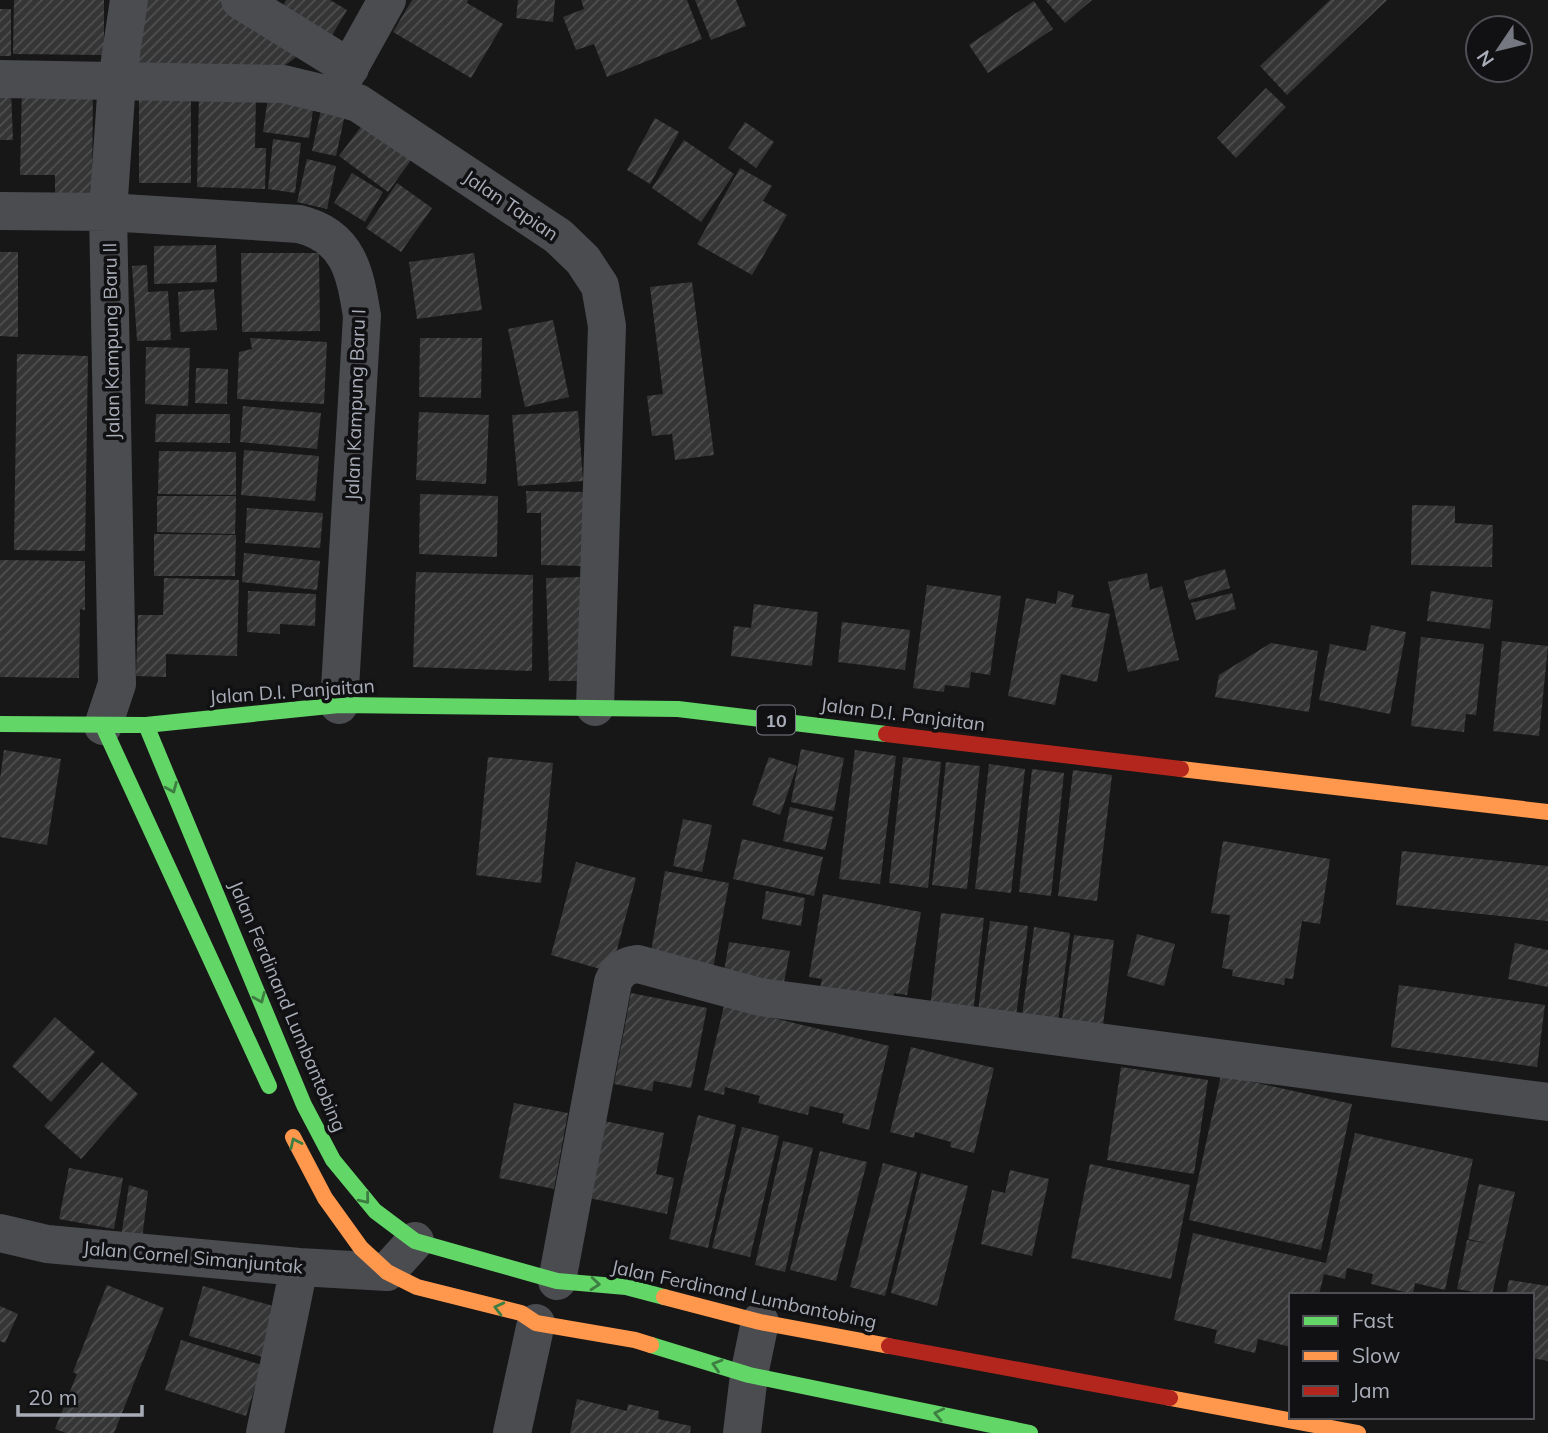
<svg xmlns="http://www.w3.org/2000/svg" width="1548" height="1433" font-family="Mulish,sans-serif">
  <defs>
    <pattern id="building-hatch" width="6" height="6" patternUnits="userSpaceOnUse" patternTransform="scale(1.75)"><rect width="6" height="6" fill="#353536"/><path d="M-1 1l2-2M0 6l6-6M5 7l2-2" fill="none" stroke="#4f5051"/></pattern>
  </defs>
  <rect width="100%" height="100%" fill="#171717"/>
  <path fill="url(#building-hatch)" d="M14,0h90v55l-91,-1z
    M133,0h93l80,50 -29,21 -146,-6z
    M286,0h44l17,10 -16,27 -50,-28z
    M412,0h56l-1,3 36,21 -32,54 -78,-46z
    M518,0h37l-2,22 -37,-4z
    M581,0h106l15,39 -95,38 -13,-33 -18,6 -13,-33 21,-8z
    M695,0h41l10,26 -35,14z
    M1045,0h47l-27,23z
    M1330,0h57l-100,95 -27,-29z
    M1034,1l19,28 -65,44 -19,-28z
    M0,9h11v47h-11z
    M22,86l71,1 -1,108 -37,-1v-19h-35z
    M1266,88l20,19 -50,51 -19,-20z
    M0,91h11l2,49h-13z
    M139,95l52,1v87h-52z
    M199,95l57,2 -1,51h11l-1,41 -68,-2z
    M268,97l46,6 -5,35 -46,-6z
    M322,105l24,5 -10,46 -24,-5z
    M655,118l24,14 -29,52 -23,-14z
    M366,120l48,36 -26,36 -49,-36z
    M745,122l29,20 -18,26 -28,-20z
    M273,139l28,4 -6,50 -27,-4z
    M684,140l50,34 -33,48 -49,-34z
    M307,159l29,7 -9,43 -30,-7z
    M740,168l32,18 -9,15 24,14 -35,60 -55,-31z
    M352,173l31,19 -18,30 -31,-19z
    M397,183l35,25 -31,44 -35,-24z
    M216,245l1,37 -63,2v-38z
    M0,252h18v85l-18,-1z
    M241,253h78l1,78 -78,1z
    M474,253l8,57 -65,9 -8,-57z
    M147,265l1,27 20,-1 3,49 -34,1 -5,-75z
    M692,282l22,173 -39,5 -3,-26 -20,2 -5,-40 16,-2 -13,-107z
    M214,289l3,41 -37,2 -2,-40z
    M553,320l16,77 -44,10 -17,-78z
    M250,338l77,4 -3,62 -87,-5 2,-47 13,-3z
    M420,338h62l-1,60 -62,-1z
    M146,347l44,1 -2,58 -43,-2z
    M17,354l71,2 -3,195 -71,-1z
    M196,368l32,1 -1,35 -32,-1z
    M243,406l78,7 -4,36 -77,-7z
    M578,411l5,70 -65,5 -6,-71z
    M419,412l70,3 -3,69 -70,-4z
    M156,414h74v29l-75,-1z
    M244,450l75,6 -4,45 -74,-6z
    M159,451l77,1v43l-78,-1z
    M526,491l59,1 -1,74 -43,-1v-52h-14z
    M420,494l78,2 -1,61 -78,-3z
    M157,496h79l-1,38 -78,-2z
    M1412,505l43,1v17l38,2 -1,42 -81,-2z
    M247,508l76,5 -3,35 -75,-5z
    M154,534l82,1 -1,41h-81z
    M244,553l76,8 -3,29 -75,-8z
    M0,560l85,1v49l-5,-1 -1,69 -79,-1z
    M1225,569l5,19 -41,12 -5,-19z
    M416,572l117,3 -1,96 -119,-4z
    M1147,573l3,17 12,-4 17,74 -51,12 -20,-90z
    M582,577l3,104h-36l-3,-103z
    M164,578l75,2 -2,76 -71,-2v23l-30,-1 2,-61h25z
    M927,585l74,11 -11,79 -19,-3 -2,16 -24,-3 -1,7 -31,-4z
    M248,591l68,3 -1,32 -35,-2v10l-33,-2z
    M1058,591l16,4 -3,12 39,7 -13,68 -36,-8 -6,31 -47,-9 18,-98 30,6z
    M1431,591l62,9 -3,29 -63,-8z
    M1232,593l4,16 -40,11 -5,-17z
    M754,604l64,8 -6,54 -81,-10 3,-30 17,2z
    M842,622l68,8 -5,40 -67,-8z
    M1371,625l35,7 -16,82 -71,-14 11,-56 36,7z
    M1421,637l63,7 -8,71 -10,-1 -2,18 -53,-6z
    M1502,641l46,5 -9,90 -46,-5z
    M1271,643l47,8 -9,61 -94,-15 4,-22z
    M801,749l43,9 -10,53 -43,-9z
    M4,750l57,9 -14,86 -47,-8v-58z
    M855,750l41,6 -16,128 -41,-5z
    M488,757l65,6 -12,120 -65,-8z
    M769,757l28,9 -17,49 -28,-10z
    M903,757l38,5 -13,126 -39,-5z
    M946,762l34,4 -13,123 -35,-4z
    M989,764l36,5 -14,124 -36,-4z
    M1032,769l32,4 -13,123 -32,-4z
    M1073,770l39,5 -15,126 -39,-5z
    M790,807l43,10 -8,33 -42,-9z
    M683,819l29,6 -10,47 -29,-6z
    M742,839l81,18 -9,39 -81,-17z
    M1223,841l107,18 -10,65 -18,-3 -9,58 -8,-1 -1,7 -52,-9 1,-6 -11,-2 8,-53 -19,-2z
    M1402,851l146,15v55l-152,-16z
    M576,862l60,16 -25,94 -60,-17z
    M665,871l64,12 -17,91 -63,-11z
    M766,891l39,7 -4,28 -39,-7z
    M823,894l98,18 -14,83 -13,-2 -2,13 -73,-13 3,-14 -13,-2z
    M941,913l43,5 -11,95 -43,-5z
    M990,921l38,5 -12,90 -38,-5z
    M1034,927l36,6 -12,89 -36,-6z
    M1137,934l38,10 -11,42 -37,-10z
    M1074,935l40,5 -11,85 -41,-5z
    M729,942l61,9 -7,36 -60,-10z
    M1515,943l33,7v37l-40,-8z
    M1399,985l146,20 -8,62 -146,-20z
    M631,993l76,15 -16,80 -37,-7 -2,10 -38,-7z
    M724,1006l165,40 -20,84 -27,-7 2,-9 -34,-8 -2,9 -50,-12 2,-7 -15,-4 -20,-5 -1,8 -20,-5z
    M55,1017l40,35 -44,50 -39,-36z
    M911,1047l83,21 -20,85 -24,-6 1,-5 -36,-10 -1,6 -24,-6z
    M102,1062l36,32 -57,65 -37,-33z
    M1121,1067l87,13 -14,94 -87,-14z
    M1221,1075l131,29 -31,146 -132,-30z
    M514,1103l54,10 -14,76 -55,-11z
    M698,1115l38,10 -28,123 -39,-9z
    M604,1121l60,12 -8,41 18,4 -7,36 -78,-16z
    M742,1127l37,9 -29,121 -38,-9z
    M1355,1133l118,26 -28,131 -30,-7 -2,11 -42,-10 2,-10 -26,-6 -2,11 -21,-5 -5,21h-28v52l-33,-8 -3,14 -41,-10 3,-13 -43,-10 19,-87 133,30z
    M783,1141l30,7 -28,124 -30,-7z
    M820,1151l47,11 -31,119 -46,-11z
    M883,1163l34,9 -32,124 -35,-9z
    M1090,1164l100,21 -19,94 -100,-21z
    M69,1168l54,10 -9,51 -55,-10z
    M1010,1170l39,9 -17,77 -51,-12 11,-54 13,3z
    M921,1173l47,13 -31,120 -46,-13z
    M1479,1184l36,8 -23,103 -35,-6 10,-49 23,4 -22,-5z
    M129,1185l19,6 -6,48 -21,-2z
    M1509,1280l39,6v75l-16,-3v-63h-26z
    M107,1285l57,23 -50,125h-48l-11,-4 22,-55 -4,-2z
    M203,1286l77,22 -14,50 -77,-22z
    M0,1306l18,8 -13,29 -5,-2z
    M181,1340l81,25 -16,51 -81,-26z
    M577,1399l50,12 1,-7 31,7 -1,8 33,7 -1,7h-120z"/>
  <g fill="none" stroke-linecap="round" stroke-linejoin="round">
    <path stroke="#4b4c50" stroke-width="38" d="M240,0l110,68
      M0,79l283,5 50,12 25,7 200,133 25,24 17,26 7,40 -12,381
      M338,88l49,-88
      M0,211l108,1 191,12c50,12 56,49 63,92l-23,389
      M103,726l14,-42 -9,-472 9,-131 12,-81
      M0,1233l47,11 252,23 88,5 28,-31
      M557,1281l56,-299c5,-11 12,-17 25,-18l122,33 788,105
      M265,1433l34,-166
      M512,1433l24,-110
      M742,1433l7,-58 11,-53"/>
    <path stroke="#63d668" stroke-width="16" d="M0,724l146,1 193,-20 339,4 208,25
      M146,725l158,380 29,55 42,51 40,30 142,40 69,6 38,10
      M103,726l166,360
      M651,1345l98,30 281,58"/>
    <path stroke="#ff974d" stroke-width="16" d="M1181,769l367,43
      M293,1137l32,61 36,50 26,24 30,15 104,26 15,10 99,17 16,5
      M664,1297l96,25 129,24
      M1170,1398l188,35"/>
    <path stroke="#b3261e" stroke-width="16" d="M886,734l295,35
      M889,1346l281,52"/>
  </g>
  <defs><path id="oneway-chevron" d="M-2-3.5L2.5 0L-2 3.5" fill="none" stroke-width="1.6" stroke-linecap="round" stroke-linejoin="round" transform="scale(1.75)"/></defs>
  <g stroke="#3e7d42">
    <use href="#oneway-chevron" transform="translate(172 788) rotate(67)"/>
    <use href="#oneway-chevron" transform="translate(260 998) rotate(67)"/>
    <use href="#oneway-chevron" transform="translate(295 1143) rotate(-115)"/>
    <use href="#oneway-chevron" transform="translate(365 1199) rotate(51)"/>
    <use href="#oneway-chevron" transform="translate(595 1284) rotate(5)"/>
    <use href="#oneway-chevron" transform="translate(499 1308) rotate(-166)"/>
    <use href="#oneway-chevron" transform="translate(717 1365) rotate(-163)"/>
    <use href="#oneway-chevron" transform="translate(939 1414) rotate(-168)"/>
  </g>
  <g text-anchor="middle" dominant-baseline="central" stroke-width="7" stroke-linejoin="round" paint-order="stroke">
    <rect fill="#111113" stroke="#7b7e86" stroke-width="2" x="757" y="705.5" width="38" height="29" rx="5"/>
    <g font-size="18" font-weight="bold" fill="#a8adb8">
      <text x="776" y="720">10</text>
    </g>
    <g font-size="19" fill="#a8adb8" stroke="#111113">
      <text transform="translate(511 205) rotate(34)">Jalan Tapian</text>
      <text transform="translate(111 341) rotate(-91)">Jalan Kampung Baru II</text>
      <text transform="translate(355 405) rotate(-88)">Jalan Kampung Baru I</text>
      <text transform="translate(292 691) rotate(-4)">Jalan D.I. Panjaitan</text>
      <text transform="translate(903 714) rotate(7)">Jalan D.I. Panjaitan</text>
      <text transform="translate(288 1006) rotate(67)">Jalan Ferdinand Lumbantobing</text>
      <text transform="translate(193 1257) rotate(5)">Jalan Cornel Simanjuntak</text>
      <text transform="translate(744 1294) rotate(12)">Jalan Ferdinand Lumbantobing</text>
    </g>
  </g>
  <rect x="1289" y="1293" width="245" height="126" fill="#111113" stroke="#4d4f55" stroke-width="2"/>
  <rect x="1303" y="1316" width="35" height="10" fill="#63d668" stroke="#4d4f55" stroke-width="2"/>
  <text x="1352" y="1328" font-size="21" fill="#a8adb8">Fast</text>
  <rect x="1303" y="1351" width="35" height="10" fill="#ff974d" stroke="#4d4f55" stroke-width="2"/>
  <text x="1352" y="1363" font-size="21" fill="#a8adb8">Slow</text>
  <rect x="1303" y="1386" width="35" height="10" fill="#b3261e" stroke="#4d4f55" stroke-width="2"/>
  <text x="1352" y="1398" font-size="21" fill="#a8adb8">Jam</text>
  <g transform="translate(1499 49) rotate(235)"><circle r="33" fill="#111113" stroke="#4d4f55" stroke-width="2"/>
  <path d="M0-5L12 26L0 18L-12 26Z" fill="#757880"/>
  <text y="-10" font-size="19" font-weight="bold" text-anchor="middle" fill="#a8adb8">N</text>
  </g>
  <path d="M18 1405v10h124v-10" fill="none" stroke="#a8adb8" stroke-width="3.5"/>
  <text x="28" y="1405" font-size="21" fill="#a8adb8" stroke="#111113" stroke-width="5" paint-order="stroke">20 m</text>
</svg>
